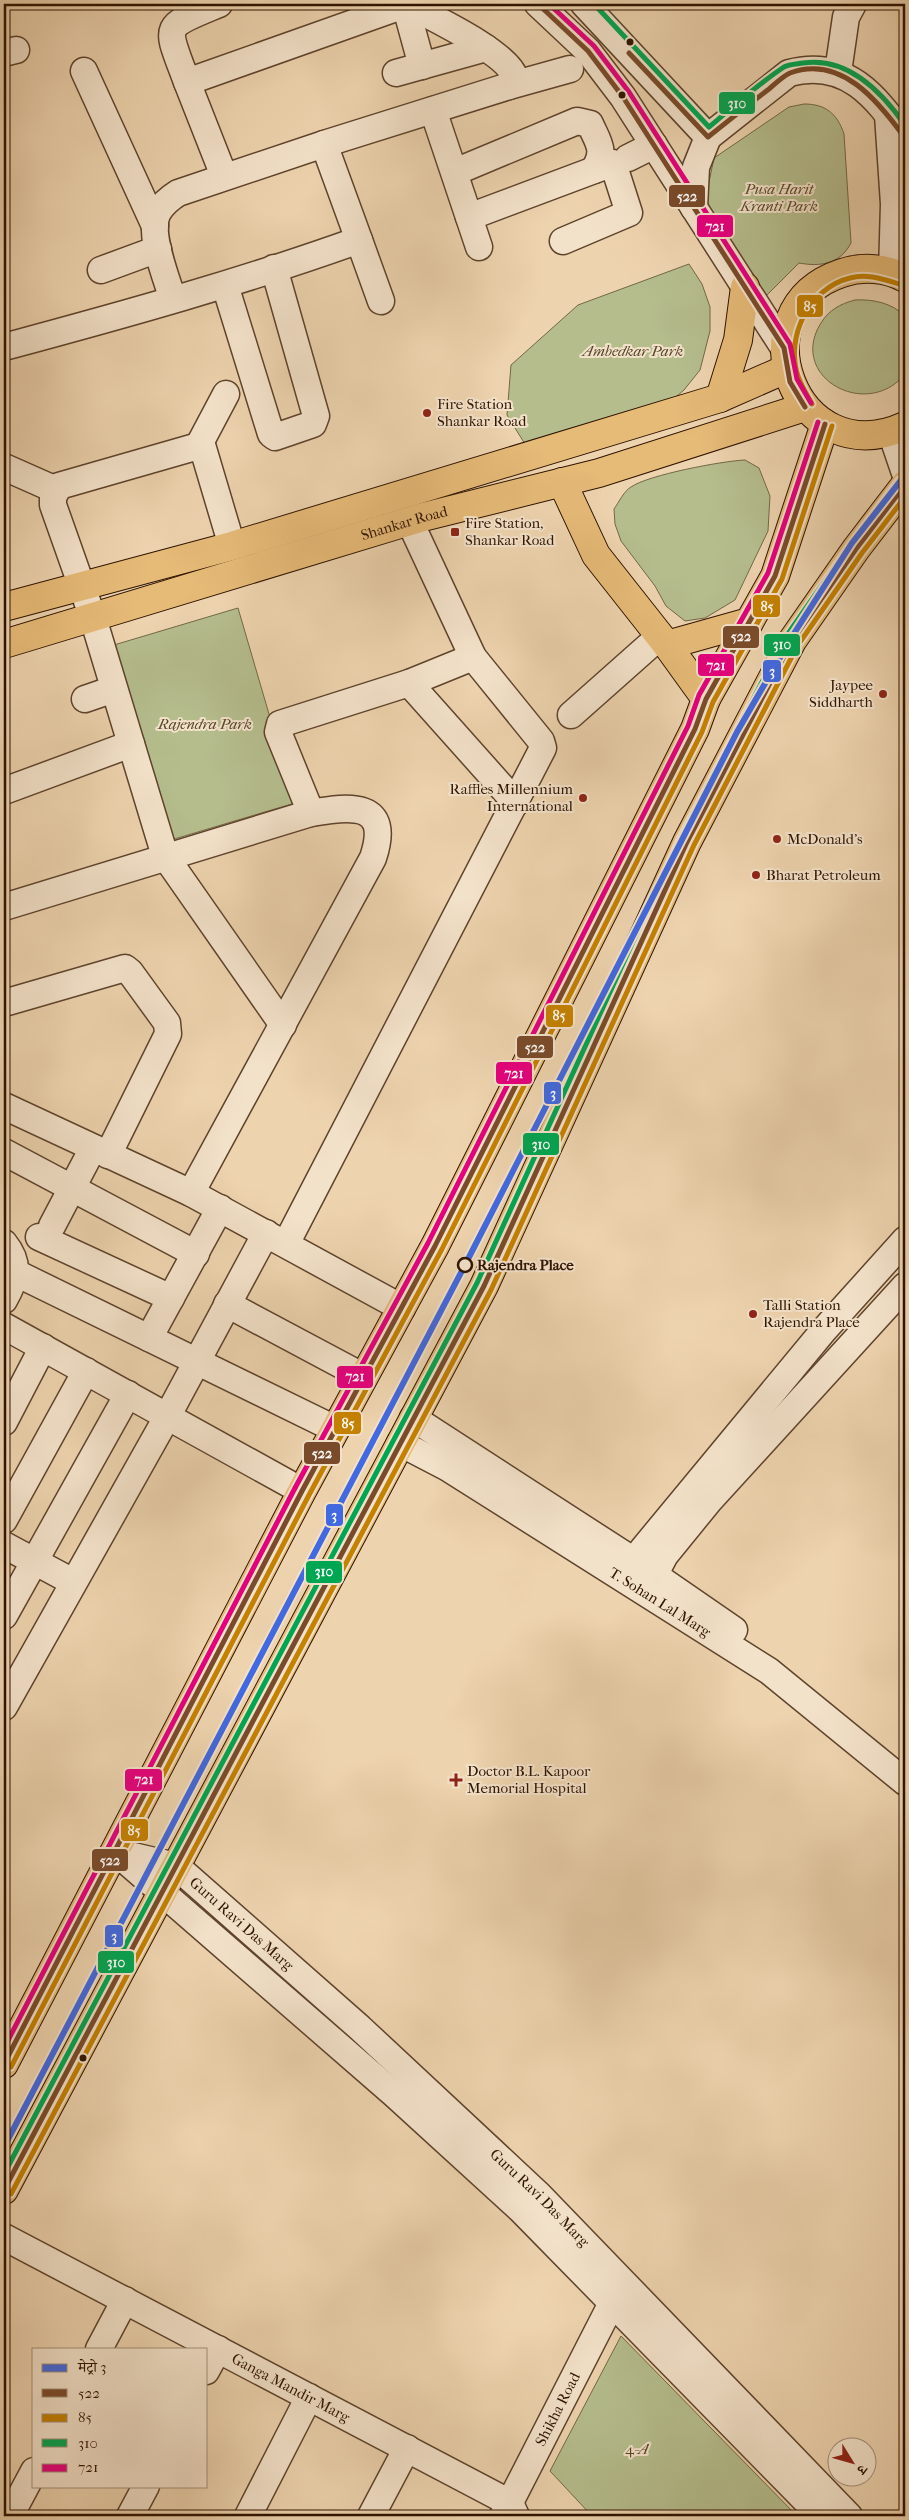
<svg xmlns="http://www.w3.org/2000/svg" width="909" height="2520" font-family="'IM FELL French Canon','Noto Serif Devanagari',serif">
  <rect width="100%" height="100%" fill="#edd3ae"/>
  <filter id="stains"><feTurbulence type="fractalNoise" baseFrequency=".004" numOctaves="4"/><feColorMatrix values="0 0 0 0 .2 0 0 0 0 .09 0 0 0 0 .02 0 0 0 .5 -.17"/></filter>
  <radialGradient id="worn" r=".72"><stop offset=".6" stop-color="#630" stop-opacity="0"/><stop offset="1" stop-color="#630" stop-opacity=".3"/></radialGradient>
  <path fill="#b5bd8d" stroke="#726846" d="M804,104c21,0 33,9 40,30l7,109c-11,21 -30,24 -52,20l-38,38 -58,-90 11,-53 75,-51z
    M689,264l13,20 8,23v24l-10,39 -16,20 -20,17 -136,42 -21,-34 4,-50 67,-60z
    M855,300c18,-1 37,3 50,16v58c-38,47 -118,3 -84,-51 8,-13 19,-19 34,-23z
    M745,460l14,8 11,28 -2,35 -33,69 -30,18 -20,3 -19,-15 -11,-20 -34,-45 -6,-17 -1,-15c5,-7 10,-18 17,-22 17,-12 91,-26 114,-27z
    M238,608l57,195 -124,37 -57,-195z
    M621,2336l176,180h-205l-42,-45z"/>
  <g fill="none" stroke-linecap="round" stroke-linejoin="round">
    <defs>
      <g id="minor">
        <path d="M405,4l17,62"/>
        <path d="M538,4l50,47 35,46 161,251"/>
        <path d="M584,4l124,133 81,-64c57,-15 87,23 116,65"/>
        <path d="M4,53l12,-3"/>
        <path d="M84,71l71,155"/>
        <path d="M838,72l8,-55 7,-13"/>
        <path d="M396,73l90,-25"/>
        <path d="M187,82c-22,-59 -26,-54 32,-78"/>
        <path d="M509,86l61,-17"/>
        <path d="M433,110l46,137"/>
        <path d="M888,115l6,89 -2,68"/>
        <path d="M628,158l26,-13"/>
        <path d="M455,172l122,-51 13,3c9,20 16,26 4,46"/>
        <path d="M224,176l-37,-94 220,-78c24,13 102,49 108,74l-6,8 -185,58"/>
        <path d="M694,208l2,-41 12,-30"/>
        <path d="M469,217l144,-54 16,50 -66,28"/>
        <path d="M359,240l22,61"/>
        <path d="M101,270l57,-21"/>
        <path d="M225,285l46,149 4,3 38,-13 3,-8 -42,-148"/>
        <path d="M4,347c119,-32 238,-65 355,-107l-35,-96 -146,49c-8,5 -15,11 -20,19 -11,20 9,67 15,88"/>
        <path d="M891,432l14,41"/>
        <path d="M199,445l27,-51"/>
        <path d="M4,467l52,23"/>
        <path d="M232,546l-30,-101 -143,41 -6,11v8l40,113 72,238 118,169"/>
        <path d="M409,683l107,120"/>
        <path d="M85,699l29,-10"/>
        <path d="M571,715l89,-79"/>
        <path d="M4,791l127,-47"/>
        <path d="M311,813l-33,-81 2,-8 129,-41 64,-26"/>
        <path d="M4,907l307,-94c39,-7 81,-12 62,45l-182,335"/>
        <path d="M4,1003l121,-35 5,4 37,51 1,11 -60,121"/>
        <path d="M4,1106l187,87 211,115"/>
        <path d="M4,1152l192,102"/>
        <path d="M52,1226l41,-78"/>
        <path d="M39,1237l132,61"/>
        <path d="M4,1243c17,21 12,36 0,57"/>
        <path d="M286,1244l257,-496 -2,-7 -68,-84 -63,-135"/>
        <path d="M16,1273l319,156"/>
        <path d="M227,1304l137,73"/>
        <path d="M4,1326l298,165"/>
        <path d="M149,1338l71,-130"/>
        <path d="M413,1418l221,143 100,69"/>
        <path d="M4,1422l39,-75"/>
        <path id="s1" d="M400,1443l48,25 321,203 136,111"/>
        <path d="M4,1520l82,-149"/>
        <path d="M4,1545l69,37"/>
        <path d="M625,1575l18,-26 181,-219 81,-90"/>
        <path d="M646,1591l19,-36 44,-54 196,-215"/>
        <path d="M4,1616l124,-222"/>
        <path d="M4,1707l163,-290 99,-184"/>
        <path id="s2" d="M116,1852l60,14 184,162 179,167 310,321"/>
        <path d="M118,1854l276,240 127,116 300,306"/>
        <path id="s3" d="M4,2237l506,266 6,13"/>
        <path d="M99,2349l26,-49"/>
        <path d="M206,2371l12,-22"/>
        <path d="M10,2516l24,-45"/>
        <path d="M130,2516l16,-30"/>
        <path d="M248,2516l61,-119"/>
        <path d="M371,2516l36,-68"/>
        <path id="s4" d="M503,2516l110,-215"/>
      </g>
      <g id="major">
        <path d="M905,278c-19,-10 -42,-12 -63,-5 -109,36 -47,203 63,153"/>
        <path d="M720,398l18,-58 7,-53"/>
        <path d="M562,482l34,73 71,90 39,54"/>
        <path d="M4,607l228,-61 488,-148 66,-29"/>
        <path id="s5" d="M4,644l419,-127 176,-44 206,-66"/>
        <path d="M667,645l82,-23"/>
        <path d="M4,2064l298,-573 133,-245 260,-517 11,-30 69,-123 50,-152"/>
        <path d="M4,2190l480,-904 203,-444 105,-201 64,-92 49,-64"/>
      </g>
    </defs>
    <use href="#minor" stroke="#5e432c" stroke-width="29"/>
    <use href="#major" stroke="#2e1300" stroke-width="30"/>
    <use href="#minor" stroke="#f3e2ca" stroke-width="26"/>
    <use href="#major" stroke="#e6ba77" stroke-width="28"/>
    <defs>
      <path id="bus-1" d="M538,4l50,47 35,46 161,251 6,34 15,25
        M629,53l79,84c20,-16 40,-32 61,-48 6,-5 14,-13 21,-16 51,-19 89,29 115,65
        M4,2064l298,-573 133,-245 260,-517 11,-30 69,-123 50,-152
        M4,2190l480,-904 203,-444 105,-201 64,-92 49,-64"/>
      <path id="bus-2" d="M812,404c-5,-9 -11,-19 -14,-28 -13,-39 11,-88 52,-98 18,-5 35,2 53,7
        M11,2067l298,-572 133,-246 260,-517 11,-30 69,-123 50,-153
        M11,2194l480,-904 203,-445 104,-200 64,-92 43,-56"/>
      <path id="bus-3" d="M594,4l115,123c24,-20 49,-43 75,-60 5,-3 13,-3 19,-4 45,-7 79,29 102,62
        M4,2174l473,-891 203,-444 105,-201 65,-93 49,-65"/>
      <path id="bus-4" d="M549,4l45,42 35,46 161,252 7,35 14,24
        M4,2048l291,-560 133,-245 260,-517 11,-31 69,-122 50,-151"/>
    </defs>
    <use href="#bus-1" stroke="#f3e2ca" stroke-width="9"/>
    <use href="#bus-2" stroke="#f3e2ca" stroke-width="9"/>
    <use href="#bus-3" stroke="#f3e2ca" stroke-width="9"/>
    <use href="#bus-4" stroke="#f3e2ca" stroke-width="9"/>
    <use href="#bus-1" stroke="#7a4b2a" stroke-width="5"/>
    <use href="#bus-2" stroke="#c58100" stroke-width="5"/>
    <use href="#bus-3" stroke="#00a651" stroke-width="5"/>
    <use href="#bus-4" stroke="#e5007d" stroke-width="5"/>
    <defs>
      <path id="metro-1" d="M4,2147l461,-882 272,-533 56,-97 59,-92 53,-68"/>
    </defs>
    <use href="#metro-1" stroke="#f3e2ca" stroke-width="10"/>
    <use href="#metro-1" stroke="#4169e1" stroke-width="6"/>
  </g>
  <g fill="#2e1300" stroke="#f3e2ca" stroke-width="2">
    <circle cx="630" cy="42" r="4.5"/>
    <circle cx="622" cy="95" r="4.5"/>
    <circle cx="83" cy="2058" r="4.5"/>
  </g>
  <g fill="#8f2418" stroke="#f3e2ca" stroke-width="2">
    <circle cx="427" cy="413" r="5"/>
    <rect x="450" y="527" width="10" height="10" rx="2.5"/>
    <circle cx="883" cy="694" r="5"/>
    <circle cx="583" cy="798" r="5"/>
    <circle cx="777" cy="839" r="5"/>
    <circle cx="756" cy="875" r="5"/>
    <circle cx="753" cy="1314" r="5"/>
    <path d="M453.5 1772.5h5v5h5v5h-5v5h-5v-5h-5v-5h5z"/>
  </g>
  <circle fill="#f3e2ca" stroke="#2e1300" stroke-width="2.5" cx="465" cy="1265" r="7"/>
  <g text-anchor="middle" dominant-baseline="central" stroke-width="4" stroke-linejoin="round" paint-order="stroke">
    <g font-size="15" font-style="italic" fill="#56462a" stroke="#f3e2ca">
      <text x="779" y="189">Pusa Harit<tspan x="779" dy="17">Kranti Park</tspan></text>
      <text x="633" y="351">Ambedkar Park</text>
      <text x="205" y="724">Rajendra Park</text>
      <text x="637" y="2449">4-A</text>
    </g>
    <g font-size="15" fill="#2e1300" stroke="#f3e2ca" text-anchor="start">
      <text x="437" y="404">Fire Station<tspan x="437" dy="17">Shankar Road</tspan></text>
      <text x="465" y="523">Fire Station,<tspan x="465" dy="17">Shankar Road</tspan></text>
      <text x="873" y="685" text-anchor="end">Jaypee<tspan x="873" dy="17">Siddharth</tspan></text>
      <text x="573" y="789" text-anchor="end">Raffles Millennium<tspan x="573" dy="17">International</tspan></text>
      <text x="787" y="839">McDonald's</text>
      <text x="766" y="875">Bharat Petroleum</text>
      <text x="763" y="1305">Talli Station<tspan x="763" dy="17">Rajendra Place</tspan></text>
      <text x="467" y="1771">Doctor B.L. Kapoor<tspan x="467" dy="17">Memorial Hospital</tspan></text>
    </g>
    <g font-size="15" fill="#2e1300" stroke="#f3e2ca">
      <text stroke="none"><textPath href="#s5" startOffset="418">Shankar Road</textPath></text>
      <text stroke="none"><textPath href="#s1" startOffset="305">T. Sohan Lal Marg</textPath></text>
      <text stroke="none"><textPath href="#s2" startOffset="149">Guru Ravi Das Marg</textPath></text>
      <text stroke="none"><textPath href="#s2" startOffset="554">Guru Ravi Das Marg</textPath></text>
      <text stroke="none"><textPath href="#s3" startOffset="324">Ganga Mandir Marg</textPath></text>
      <text stroke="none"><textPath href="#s4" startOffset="120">Shikha Road</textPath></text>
    </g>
    <g font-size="15" font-weight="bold" fill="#2e1300" stroke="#f3e2ca" text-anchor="start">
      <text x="477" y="1265">Rajendra Place</text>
    </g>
  </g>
  <g stroke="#f3e2ca" stroke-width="2">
    <rect x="718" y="91" width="38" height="24" rx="5" fill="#00a651"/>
    <rect x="668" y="184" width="38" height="24" rx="5" fill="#7a4b2a"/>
    <rect x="696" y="214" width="38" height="24" rx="5" fill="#e5007d"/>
    <rect x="796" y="294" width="28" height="24" rx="5" fill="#c58100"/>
    <rect x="752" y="594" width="29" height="24" rx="5" fill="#c58100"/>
    <rect x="722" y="625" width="38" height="24" rx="5" fill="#7a4b2a"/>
    <rect x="763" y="633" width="38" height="24" rx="5" fill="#00a651"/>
    <rect x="697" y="653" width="38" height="24" rx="5" fill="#e5007d"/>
    <rect x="762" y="659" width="20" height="24" rx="5" fill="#4169e1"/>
    <rect x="545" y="1004" width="29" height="24" rx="5" fill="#c58100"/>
    <rect x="516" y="1035" width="38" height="24" rx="5" fill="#7a4b2a"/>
    <rect x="495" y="1061" width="38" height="24" rx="5" fill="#e5007d"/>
    <rect x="543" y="1081" width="19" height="24" rx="5" fill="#4169e1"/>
    <rect x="522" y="1132" width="38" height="24" rx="5" fill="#00a651"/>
    <rect x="336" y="1365" width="38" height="24" rx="5" fill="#e5007d"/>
    <rect x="333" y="1411" width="29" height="24" rx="5" fill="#c58100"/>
    <rect x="303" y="1441" width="38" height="24" rx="5" fill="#7a4b2a"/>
    <rect x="325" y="1503" width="19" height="24" rx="5" fill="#4169e1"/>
    <rect x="305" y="1560" width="38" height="24" rx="5" fill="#00a651"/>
    <rect x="124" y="1768" width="39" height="24" rx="5" fill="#e5007d"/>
    <rect x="120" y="1818" width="29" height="24" rx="5" fill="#c58100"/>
    <rect x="91" y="1848" width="38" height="24" rx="5" fill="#7a4b2a"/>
    <rect x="104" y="1924" width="20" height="24" rx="5" fill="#4169e1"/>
    <rect x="97" y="1950" width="38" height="24" rx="5" fill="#00a651"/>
  </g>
  <g font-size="14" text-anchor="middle" font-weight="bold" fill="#fff">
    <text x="737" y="108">310</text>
    <text x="687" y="201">522</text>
    <text x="715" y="231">721</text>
    <text x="810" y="311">85</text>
    <text x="767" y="611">85</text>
    <text x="741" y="641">522</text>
    <text x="782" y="649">310</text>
    <text x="716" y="670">721</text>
    <text x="772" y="676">3</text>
    <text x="559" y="1020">85</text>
    <text x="535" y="1052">522</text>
    <text x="514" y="1078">721</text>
    <text x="553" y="1098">3</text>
    <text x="541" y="1149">310</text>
    <text x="355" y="1381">721</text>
    <text x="348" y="1428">85</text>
    <text x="322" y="1458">522</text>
    <text x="334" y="1520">3</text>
    <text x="324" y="1576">310</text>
    <text x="144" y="1784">721</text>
    <text x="134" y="1835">85</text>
    <text x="110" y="1865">522</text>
    <text x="114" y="1941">3</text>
    <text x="116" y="1967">310</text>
  </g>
  <rect width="909" height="2520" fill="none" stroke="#edd3ae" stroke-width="20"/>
  <rect x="5" y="5" width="899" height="2510" fill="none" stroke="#2e1300" stroke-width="2.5"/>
  <rect x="10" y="10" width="889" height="2500" fill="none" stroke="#2e1300"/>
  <rect x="32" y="2348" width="175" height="140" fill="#f3e2ca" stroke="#a48f79"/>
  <rect x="42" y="2364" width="25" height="8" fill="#4169e1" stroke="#a48f79"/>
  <text x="78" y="2372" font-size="15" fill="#2e1300">मेट्रो 3</text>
  <rect x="42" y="2389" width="25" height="8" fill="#7a4b2a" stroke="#a48f79"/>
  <text x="78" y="2398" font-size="15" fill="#2e1300">522</text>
  <rect x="42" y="2414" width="25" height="8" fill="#c58100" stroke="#a48f79"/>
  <text x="78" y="2422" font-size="15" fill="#2e1300">85</text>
  <rect x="42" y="2439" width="25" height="8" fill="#00a651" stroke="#a48f79"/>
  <text x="78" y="2448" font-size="15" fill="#2e1300">310</text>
  <rect x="42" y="2464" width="25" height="8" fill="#e5007d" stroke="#a48f79"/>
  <text x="78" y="2472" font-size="15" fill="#2e1300">721</text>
  <g transform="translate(852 2462) rotate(127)"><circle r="24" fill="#f3e2ca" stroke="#a48f79"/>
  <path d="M0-4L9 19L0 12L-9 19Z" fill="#8f2418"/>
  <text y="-8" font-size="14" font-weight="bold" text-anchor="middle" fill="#2e1300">उ</text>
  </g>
  <rect width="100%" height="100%" filter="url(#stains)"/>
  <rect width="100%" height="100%" fill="url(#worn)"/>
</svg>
